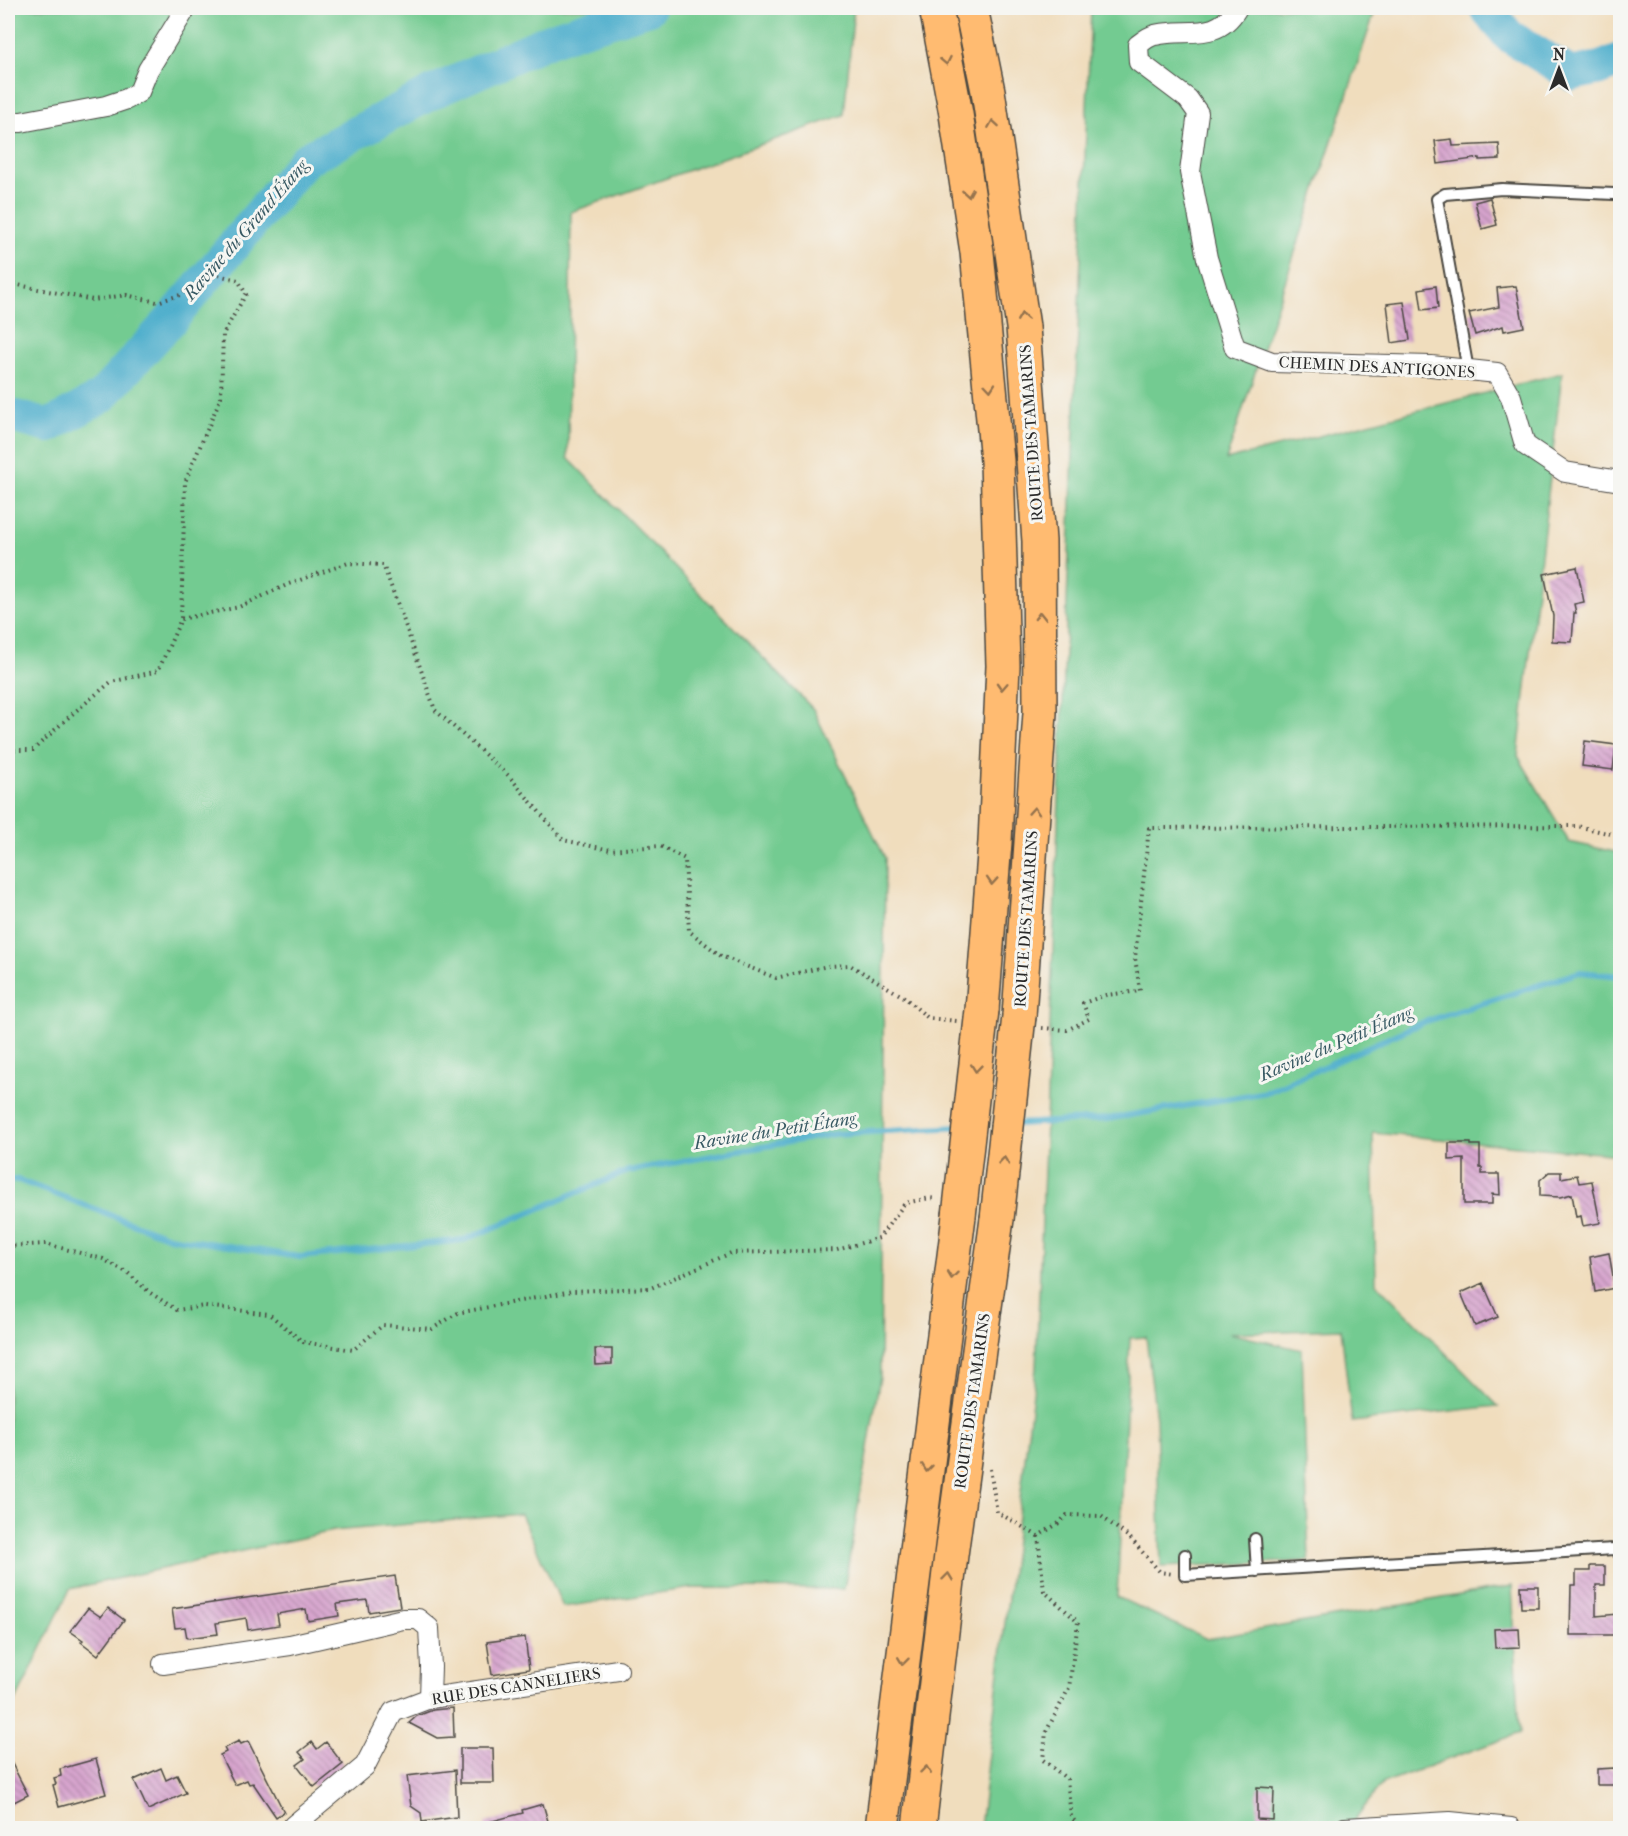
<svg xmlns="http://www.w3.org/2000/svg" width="1628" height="1836" font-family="'IM FELL French Canon',serif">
  <defs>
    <pattern id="building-back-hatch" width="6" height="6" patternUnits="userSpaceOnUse" patternTransform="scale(1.5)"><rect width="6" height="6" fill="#d7a4ce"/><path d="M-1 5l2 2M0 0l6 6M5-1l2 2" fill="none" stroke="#af86a7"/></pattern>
  </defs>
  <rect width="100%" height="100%" fill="#f6f6f2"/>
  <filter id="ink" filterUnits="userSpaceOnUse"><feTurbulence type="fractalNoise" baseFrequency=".0167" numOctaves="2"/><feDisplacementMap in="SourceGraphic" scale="12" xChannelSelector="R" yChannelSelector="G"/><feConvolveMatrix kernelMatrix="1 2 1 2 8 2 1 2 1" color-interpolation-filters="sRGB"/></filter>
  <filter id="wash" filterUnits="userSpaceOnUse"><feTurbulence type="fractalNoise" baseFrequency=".008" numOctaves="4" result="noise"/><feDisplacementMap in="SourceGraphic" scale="24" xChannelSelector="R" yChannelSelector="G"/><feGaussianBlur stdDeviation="1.35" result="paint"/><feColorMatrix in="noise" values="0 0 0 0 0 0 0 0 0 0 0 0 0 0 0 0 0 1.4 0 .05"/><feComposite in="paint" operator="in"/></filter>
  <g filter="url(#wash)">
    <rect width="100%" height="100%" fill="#f0ddbd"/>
    <path fill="#73cb91" stroke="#4f7b5e" stroke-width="1.5" d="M8,8h846l-10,107 -273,97 -3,246 245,251 72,149 -5,519 -36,212 -152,-1 -129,19 -42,-93 -188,17 -263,58 -62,128z
      M1091,8h285l-150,452 336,-87 -44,383 51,86 51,11v302l-247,-22 3,150 122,123 -146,16 -11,-93 -112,4 73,17 7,211 -148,6 -5,-148 -10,-82 -16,1 -13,259 90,42 305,-53 8,147 -137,50 -35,45h-368l56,-460z"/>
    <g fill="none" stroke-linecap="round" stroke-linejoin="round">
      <path stroke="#4eaecc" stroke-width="6" d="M1017,1124l90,-5 160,-27 157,-70 156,-50 40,4
        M8,1180h10l151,57 131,20 164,-17 164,-69 206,-37 125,-7"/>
      <path stroke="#4eaecc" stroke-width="34" d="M1486,8l23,28 62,38 29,-6 20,-8
        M8,415l41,11 52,-29 69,-76 135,-161 128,-68 119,-53 97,-31"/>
    </g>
    <g id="blocks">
      <path fill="url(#building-back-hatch)" d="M1452,139l1,7 46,-2 1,15 -20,1v-2l-42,6 -3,-23z
        M1490,198l7,27 -15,4 -7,-27z
        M1436,286l2,22 -16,2 -3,-21z
        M1516,286l8,41 -20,4 -1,-5 -28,9 -6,-22 30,-6 -2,-19z
        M1404,302l6,38 -18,3 -5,-39z
        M1577,567l7,35 -10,2 2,9h-2l-2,29 -20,-1 1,-25 -9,-42z
        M1585,741l31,4 -3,25 -31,-4z
        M1449,1143h22v2h9v23h2v6h17l1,21 -8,-1v10h-28v-45l-15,1z
        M1549,1172h12v6l16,-3 2,8 13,-2 8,42 -17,3 -2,-10 -5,1 -4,-23 -12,3 -20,-1v-16z
        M1609,1253l6,35 -20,4 -5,-35z
        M1483,1283l15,34 -23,9 -14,-33z
        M595,1349h17v15l-16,1z
        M1590,1566h15v19h-9v31l23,-2 1,21h-50l1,-50h5v-14h14z
        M395,1576l5,31 -31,5 -2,-12 -30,4 2,12 -31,5 -2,-12 -29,5 2,11 -31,5 -2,-12 -30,5 2,11 -31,4 -2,-11 -10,1 -3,-19z
        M1520,1586h18v22h-17z
        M88,1608l13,9 7,-9 16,12 -26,35 -17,-13 2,-2 -13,-9z
        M1519,1628l1,19 -25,1 -1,-19z
        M525,1637l4,32 -37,6 -5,-33z
        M453,1708l1,29 -17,1 -28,-15 8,-7 16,-6z
        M239,1741l2,3 7,-3 36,71 -8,5 -23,-34 -4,1 -2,-4 -12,5 -15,-30 6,-3 -2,-4z
        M312,1742l5,7 9,-7 17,22 -29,23 -17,-22 8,-6 -6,-7z
        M460,1748h33l1,35h-34z
        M8,1756l20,39 -20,10z
        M96,1759l10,35 -47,13 -6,-22 3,-1 -2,-6 7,-2 -1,-7z
        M161,1768l5,12 11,-5 9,18 -38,17 -14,-30z
        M1614,1768v17h-17v-16z
        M455,1770l2,47 -35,5 -1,-9 -10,-7 -4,-30z
        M1257,1787l17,1 -1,32 -16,-1z
        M543,1804l7,24h-64l-1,-5 38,-10 -1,-3z"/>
    </g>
  </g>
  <g filter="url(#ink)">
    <use href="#blocks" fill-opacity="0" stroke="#494641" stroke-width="1.5"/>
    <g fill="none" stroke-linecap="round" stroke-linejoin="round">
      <defs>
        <path id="service" d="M1468,370l-31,-171 8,-5 57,-5 112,5
          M1255,1539l2,32
          M1185,1555v20l429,-26 6,5"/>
        <path id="minor" d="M1237,8c-21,35 -50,19 -82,27 -6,1 -12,6 -17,10l1,17 49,37 10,14 -8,59 17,86 28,90 37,14 159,4 66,7 14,24 14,48 40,27 55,9
          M8,122h13l85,-16 21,-7 12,-7 9,-22 38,-62
          M163,1664l127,-19 113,-26h15l11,9 2,39 -1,31
          M294,1828l-1,-2 72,-60 28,-54 37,-14 188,-28
          M1345,1828l105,-6 61,6"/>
        <path id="trunk" d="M936,8l20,106 21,138 20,209 6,205 -8,176 -13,168
          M971,8l17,83 35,236 16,214 1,172 -21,303
          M882,1828l77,-612
          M919,1828l32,-273 46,-336"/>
      </defs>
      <use href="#service" stroke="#494641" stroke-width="14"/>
      <use href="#minor" stroke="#494641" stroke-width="22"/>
      <use href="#trunk" stroke="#494641" stroke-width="36"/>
      <path stroke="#494641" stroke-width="4" stroke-dasharray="1.5 4.5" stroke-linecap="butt" d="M8,283l85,17 33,-5 31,7 23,-7 30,-22 28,7 8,14 -23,40 -2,63 -36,85 -4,137
        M8,750h25l38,-35 40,-33 47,-11 23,-52 58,-12 50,-23 59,-21 35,2 17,45 35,100 74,66 54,64 47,10 50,-4 25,13 4,72 32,25 55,22 52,-12 22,-1 54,32 24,21 29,3
        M1042,1028l25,2 22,-11 -6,-16 23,-8 34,-4 -5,-33 14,-130 428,-2 43,10
        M8,1246l38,-2 57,15 25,14 21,19 28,18 28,-4 64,8 34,28 50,8 30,-25 49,4 26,-16 114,-22 79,-3 80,-35 106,-3 42,-12 26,-35 25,-5 6,1
        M990,1469l7,43 41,24 21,-13 8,-8 34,1 29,22 30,34 13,2
        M1038,1536l6,55 34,31 -9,66 -23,44 -3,28 24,19 4,37 8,12
        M1185,1828h10"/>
      <use href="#service" stroke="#fff" stroke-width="10"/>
      <use href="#minor" stroke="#fff" stroke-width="20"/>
      <use href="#trunk" stroke="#ffbb71" stroke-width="33"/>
      <defs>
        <path id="trunk-bridge" d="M959,1216l23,-206
          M997,1219l22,-203"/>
      </defs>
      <use href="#trunk-bridge" stroke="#494641" stroke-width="36" stroke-linecap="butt"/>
      <use href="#trunk-bridge" stroke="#ffbb71" stroke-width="33"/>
    </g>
    <defs><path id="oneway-chevron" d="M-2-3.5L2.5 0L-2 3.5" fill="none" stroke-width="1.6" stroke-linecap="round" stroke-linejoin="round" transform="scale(1.5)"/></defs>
    <g stroke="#95734e">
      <use href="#oneway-chevron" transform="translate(946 61) rotate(79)"/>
      <use href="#oneway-chevron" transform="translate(993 124) rotate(-99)"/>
      <use href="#oneway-chevron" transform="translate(968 193) rotate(81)"/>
      <use href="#oneway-chevron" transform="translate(1022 317) rotate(-98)"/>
      <use href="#oneway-chevron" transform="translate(990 387) rotate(85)"/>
      <use href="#oneway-chevron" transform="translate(1040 616) rotate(-91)"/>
      <use href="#oneway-chevron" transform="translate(1002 686) rotate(93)"/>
      <use href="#oneway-chevron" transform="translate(1034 811) rotate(-86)"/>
      <use href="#oneway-chevron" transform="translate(992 881) rotate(94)"/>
      <use href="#oneway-chevron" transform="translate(976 1068) rotate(96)"/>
      <use href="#oneway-chevron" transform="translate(1004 1161) rotate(-84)"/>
      <use href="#oneway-chevron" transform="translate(952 1275) rotate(97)"/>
      <use href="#oneway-chevron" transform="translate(927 1468) rotate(97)"/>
      <use href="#oneway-chevron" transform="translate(948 1577) rotate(-83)"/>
      <use href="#oneway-chevron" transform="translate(903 1661) rotate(97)"/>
      <use href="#oneway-chevron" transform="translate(926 1770) rotate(-83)"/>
    </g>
  </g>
  <g text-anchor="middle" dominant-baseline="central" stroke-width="6" stroke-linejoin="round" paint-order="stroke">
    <g font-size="16" fill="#2b2b2b" stroke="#f6f6f2">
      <text transform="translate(1377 367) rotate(3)">CHEMIN DES ANTIGONES</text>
      <text transform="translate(1031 433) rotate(-94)">ROUTE DES TAMARINS</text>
      <text transform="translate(1026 919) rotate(-86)">ROUTE DES TAMARINS</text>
      <text transform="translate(972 1401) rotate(-82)">ROUTE DES TAMARINS</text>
      <text transform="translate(516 1686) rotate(-9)">RUE DES CANNELIERS</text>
    </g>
    <g font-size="18" font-style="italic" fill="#375963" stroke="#f6f6f2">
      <text transform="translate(246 230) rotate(-49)">Ravine du Grand Étang</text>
      <text transform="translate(1336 1044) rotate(-23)">Ravine du Petit Étang</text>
      <text transform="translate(775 1131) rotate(-9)">Ravine du Petit Étang</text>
    </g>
  </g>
  <rect width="1628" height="1836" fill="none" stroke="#f6f6f2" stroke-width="30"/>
  <g transform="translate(1559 69)" stroke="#f6f6f2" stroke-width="4.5" paint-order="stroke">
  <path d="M0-4.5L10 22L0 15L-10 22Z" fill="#2b2b2b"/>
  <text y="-9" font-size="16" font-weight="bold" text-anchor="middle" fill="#2b2b2b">N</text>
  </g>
</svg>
